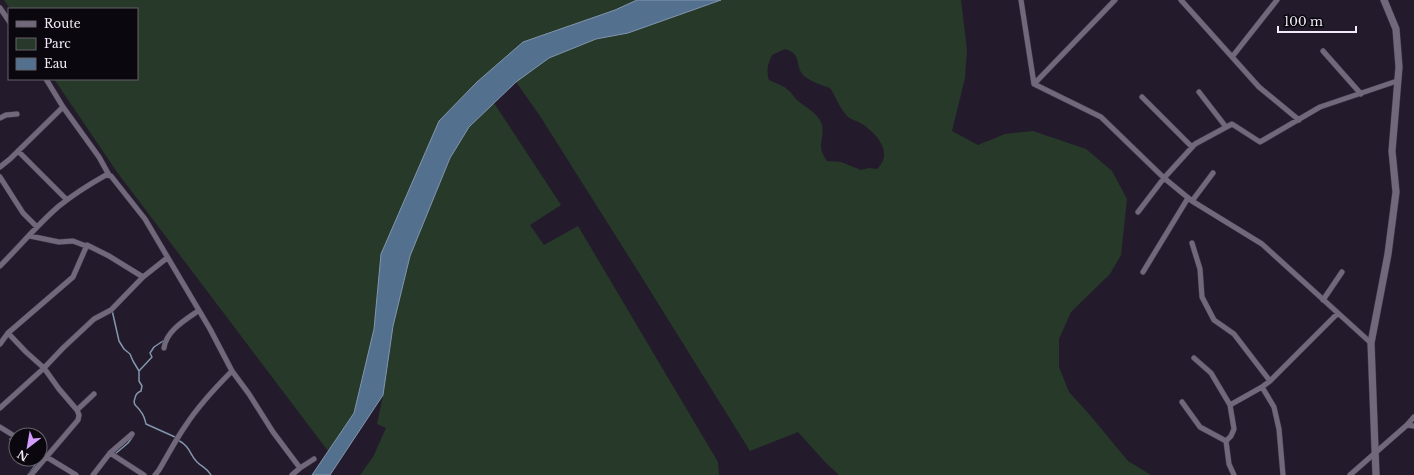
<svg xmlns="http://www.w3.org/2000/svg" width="1414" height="475" font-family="'Libre Baskerville',serif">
  <rect width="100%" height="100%" fill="#231b2b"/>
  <path fill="#273929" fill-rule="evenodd" d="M4,0h633l-22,10 -92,32 -142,212 -7,75 -20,84 -26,38 -211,-279 -63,-93h83v-70h-127z
    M721,0h240l6,50 -2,28 -13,53 26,14 27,-11 28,-3 53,18 26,22 15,28 -6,56 -11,19 -39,38 -12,27v28l10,25 20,22 39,47 23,14h-312l-13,-12 -28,-31 -48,19 -114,-183 -96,-152 -24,-34 33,-24 47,-19 32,-6zM785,49c18,5 9,17 19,27 8,6 17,9 26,12 6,9 10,21 18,29 4,3 10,4 14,7 15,10 32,29 15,45l-8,-1 -8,2 -20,-8 -14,-1c-12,-17 -2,-20 -5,-36 -3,-12 -18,-18 -26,-26 -3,-3 -5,-7 -8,-9 -5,-5 -13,-7 -19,-10 -3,-11 -1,-16 3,-25z
    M494,103l67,102 -31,20 14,20 34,-19 140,236 1,13h-359l13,-18 13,-29 -9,-4 6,-29 10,-69 17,-70 40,-98 19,-31z"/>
  <path fill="#53718e" stroke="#8296ad" d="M637,0h84l-93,33 -32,6 -47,19 -33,24 -47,45 -19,31 -40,98 -17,70 -10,69 -53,80h-18l42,-62 20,-84 7,-75 58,-133 38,-39 46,-40 92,-32z"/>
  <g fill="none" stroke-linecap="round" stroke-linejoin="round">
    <path stroke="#8296ad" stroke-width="1.5" d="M112,310l7,31 5,8 6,5 3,7 6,10v10l3,5 -1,5c-4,2 -5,3 -6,7 -3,8 3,8 6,14 3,3 4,8 5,12l29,13
      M139,371l13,-14 -2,-4 4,-6 9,-6
      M10,439l6,3
      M178,440c13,7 11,14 19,22 5,5 10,6 14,13
      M115,454l13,-11 5,-7
      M28,475l12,-16"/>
    <defs>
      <path id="minor" d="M1021,0l13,84 67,33 63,61 28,23 70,43 109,99
        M1181,0l78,87 40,33
        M0,8l9,13
        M1323,51l38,43
        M1232,57l45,-57
        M46,79l17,28 36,50 10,18
        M1034,84l81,-84
        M1199,92l27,35
        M1142,97l50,50
        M0,118l6,-3 11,-1
        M18,151l49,49
        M0,167l10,-8 53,-52
        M0,177l23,36 14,14
        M1192,201l21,-28
        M1138,212l26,-34 31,-34 37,-20 28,18 60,-35 77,-26
        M30,236l29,6 14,-1 13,5
        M1192,243l8,26 2,28 12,23 20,14 36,47
        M0,266c20,-20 38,-42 59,-60 15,-12 31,-22 47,-31l5,1 34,43 65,110 22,42 17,23 24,38 27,36
        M1143,272l45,-74
        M1323,300l19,-28
        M8,333l18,19 18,16 15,21 18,21 2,5 -1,5 -47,55
        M0,344l8,-11 65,-56 14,-32 22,11 34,21
        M164,348c2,-17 21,-28 34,-37
        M1194,358l17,15 19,32 4,24 -3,7 -5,5
        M1262,387l12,20 5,22 4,46
        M1182,402l18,25 26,14 3,23 5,11
        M1230,405l32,-18 8,-6 68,-68
        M0,408l44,-40 19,-20 31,-29 17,-9 32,-33 24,-19
        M77,410l17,-16
        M1407,425l7,1
        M0,427l16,10
        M40,453l36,22
        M110,453l34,22
        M93,475l17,-22 22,-19
        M155,475l4,-5c9,-15 17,-31 27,-45 13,-20 29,-37 46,-54
        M292,475l8,-7 14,-9
        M1350,475l57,-50 7,-8"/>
      <path id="secondary" d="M1376,475l-5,-132 17,-89 8,-62 -4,-41 7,-84 -3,-38 -12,-29"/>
    </defs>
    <use href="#minor" stroke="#3e3845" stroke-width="6"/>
    <use href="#secondary" stroke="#3e3845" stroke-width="8"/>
    <use href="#minor" stroke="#71687c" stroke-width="5"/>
    <use href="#secondary" stroke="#71687c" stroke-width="7"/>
  </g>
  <rect x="8" y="8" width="130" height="72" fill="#0a070e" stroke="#66626b"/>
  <rect x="16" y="21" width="20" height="6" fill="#71687c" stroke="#66626b"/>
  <text x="44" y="28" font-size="12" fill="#f0ebf6">Route</text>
  <rect x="16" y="38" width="20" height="12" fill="#273929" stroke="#66626b"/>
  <text x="44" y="48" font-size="12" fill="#f0ebf6">Parc</text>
  <rect x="16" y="58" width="20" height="12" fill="#53718e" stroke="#66626b"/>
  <text x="44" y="68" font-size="12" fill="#f0ebf6">Eau</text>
  <g transform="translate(28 447) rotate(211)"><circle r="19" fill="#0a070e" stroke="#66626b"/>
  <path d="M0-3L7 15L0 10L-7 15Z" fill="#d29dfd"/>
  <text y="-6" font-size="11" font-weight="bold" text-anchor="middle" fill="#f0ebf6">N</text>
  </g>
  <path d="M1278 26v6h78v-6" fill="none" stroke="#f0ebf6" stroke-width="2"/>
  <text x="1284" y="26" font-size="12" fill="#f0ebf6" stroke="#0a070e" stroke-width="3" paint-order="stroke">100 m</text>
</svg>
